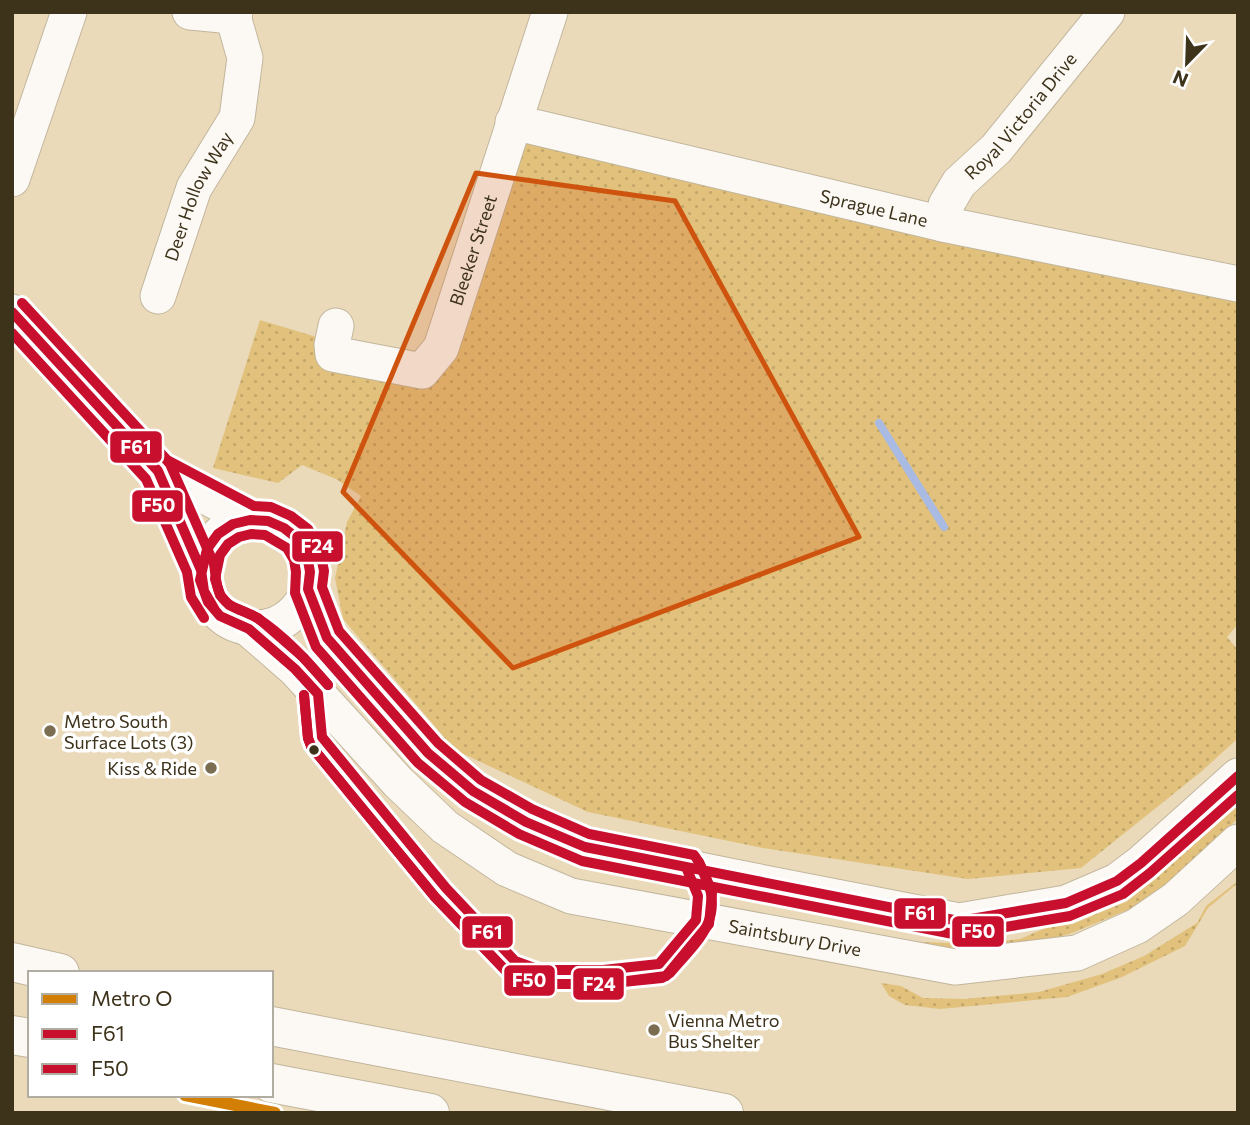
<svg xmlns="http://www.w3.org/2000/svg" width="1250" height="1125" font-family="Commissioner,sans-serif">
  <defs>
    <pattern id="grass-dots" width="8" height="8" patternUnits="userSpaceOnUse" patternTransform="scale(1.75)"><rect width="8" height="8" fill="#e1c17b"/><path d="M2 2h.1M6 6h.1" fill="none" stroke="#c2a66a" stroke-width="1.8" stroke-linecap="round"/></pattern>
  </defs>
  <rect width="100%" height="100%" fill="#eadaba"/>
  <path fill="url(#grass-dots)" d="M513,122l725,167v335l-11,13 11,13v83l-2,7 -34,31 -121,97 -113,11 -205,-31 -175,-36 -133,-62 -112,-131 -8,-41 12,-56 14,-26 -25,-17 -34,-14 -24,18 -65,-15 47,-148 170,51z
    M1238,797v21l-50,50 -27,22 -26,17 -63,26 -44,13 -104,2 -22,-7 67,3 51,-5 125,-54z
    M1238,881v2l-30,25 -23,38 -63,31 -55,20 -127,12 -35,-4 -16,-9 -8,-13 20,3 22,12 41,1 75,-7 63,-18 42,-18 53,-33 9,-17z"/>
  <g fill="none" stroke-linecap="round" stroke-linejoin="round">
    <path stroke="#aabbe3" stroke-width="8" d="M879,423l65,104"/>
    <defs>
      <g id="minor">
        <path d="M190,12l43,4 2,-4"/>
        <path id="s1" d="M513,122l430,102 295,60"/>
        <path d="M12,179l57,-167"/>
        <path id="s2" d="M943,224l3,-19 13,-22 37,-34 111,-137"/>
        <path id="s3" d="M158,296l36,-108 43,-70 8,-60 -12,-42"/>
        <path d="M12,312l146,159 43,99"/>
        <path id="s4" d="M336,326l-4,19 1,9 89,17 19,-23 109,-336"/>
        <path d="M158,471l92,49"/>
        <circle cx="256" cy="574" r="54"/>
        <path d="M308,589l19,49 101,115 45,38 53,31 59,25 154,31 220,43 107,-18 51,-22 24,-18 97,-87"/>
        <path id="s5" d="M249,629l46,40 103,113 47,45 62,42 64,27 384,71 122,-14 60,-27 39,-27 62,-57"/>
      </g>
      <path id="highway" d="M12,962l48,11
        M271,1026l453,87
        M12,1035l18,3
        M271,1083l159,30"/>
    </defs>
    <use href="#minor" stroke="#c2b69d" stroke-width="37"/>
    <use href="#highway" stroke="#c2b69d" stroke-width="40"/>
    <use href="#minor" stroke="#fcf9f5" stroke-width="35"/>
    <use href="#highway" stroke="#fcf9f5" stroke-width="38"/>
    <defs>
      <path id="bus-1" d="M12,312l146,159 43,99 3,21 11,19
        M318,694l-23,-25 -46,-40 -29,-13 -12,-14 -8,-22 7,-31 11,-15 15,-10 17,-4 18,1 16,7 14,11 9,16 3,17 -2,17 19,49 101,115 45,38 53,31 59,25 374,74 107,-18 51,-22 24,-18 97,-87
        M318,694l4,43 124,151 69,73 25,9h63l56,-6 37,-44 2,-24 -12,-29"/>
      <path id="bus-2" d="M12,333l134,146 41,93 4,25 13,21
        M328,685l-24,-27 -46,-40 -29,-13 -9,-10 -5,-16 5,-24 8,-11 11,-7 12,-3 14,1 22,13 7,12 2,12 -1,21 21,54 102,116 47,39 54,32 63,27 376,74 112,-19 53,-22 27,-21 88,-78
        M304,695l4,43 3,8 124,151 73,76 32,11h64l62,-8 43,-52 3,-31 -13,-31"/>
      <path id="bus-3" d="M22,303l145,157 87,46 17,1 20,9 17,13 12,22 4,20 -2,16 17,44 99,112 43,37 51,29 57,25 105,21c6,7 9,17 13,25 17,42 -13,64 -37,93l-8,5 -59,6h-63l-33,-12 -72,-75 -124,-151 -3,-8 -4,-43
        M153,445l17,19 44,100c2,11 1,21 7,32 8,13 24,14 36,22 27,17 50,43 71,67"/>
    </defs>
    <use href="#bus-1" stroke="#fff" stroke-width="16"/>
    <use href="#bus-2" stroke="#fff" stroke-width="16"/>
    <use href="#bus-3" stroke="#fff" stroke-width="16"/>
    <use href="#bus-1" stroke="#c8102e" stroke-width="10"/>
    <use href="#bus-2" stroke="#c8102e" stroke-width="10"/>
    <use href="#bus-3" stroke="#c8102e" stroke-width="10"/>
    <defs>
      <path id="metro-1" d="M185,1095l90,18"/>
    </defs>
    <use href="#metro-1" stroke="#fff" stroke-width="18"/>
    <use href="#metro-1" stroke="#d37e04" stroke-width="12"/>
  </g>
  <path fill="#ce530e" fill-opacity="0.2" stroke="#ce530e" stroke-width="5" stroke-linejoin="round" d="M476,173l199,28 184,336 -346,131 -170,-176z"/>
  <g fill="#7a6d52" stroke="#fff" stroke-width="2.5">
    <circle cx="50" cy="731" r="7"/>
    <circle cx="211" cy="768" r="7"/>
    <circle cx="654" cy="1030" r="7"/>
  </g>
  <circle fill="#3d321a" stroke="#fff" stroke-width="2.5" cx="314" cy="750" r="6"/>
  <g text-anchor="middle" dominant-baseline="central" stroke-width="7" stroke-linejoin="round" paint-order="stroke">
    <g font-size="18" fill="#3d321a" stroke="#fff">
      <text stroke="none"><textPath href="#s2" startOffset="136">Royal Victoria Drive</textPath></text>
      <text stroke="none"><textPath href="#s3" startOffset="108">Deer Hollow Way</textPath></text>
      <text stroke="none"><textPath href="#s1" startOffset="371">Sprague Lane</textPath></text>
      <text stroke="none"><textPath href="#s4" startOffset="252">Bleeker Street</textPath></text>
      <text stroke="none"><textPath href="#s5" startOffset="651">Saintsbury Drive</textPath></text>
    </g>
    <g font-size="18" fill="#3d321a" stroke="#fff" text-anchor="start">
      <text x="64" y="721">Metro South<tspan x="64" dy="21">Surface Lots (3)</tspan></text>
      <text x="197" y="768" text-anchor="end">Kiss &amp; Ride</text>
      <text x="668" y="1020">Vienna Metro<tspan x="668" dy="21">Bus Shelter</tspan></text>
    </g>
  </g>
  <g stroke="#fff" stroke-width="2.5">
    <rect x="109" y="430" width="54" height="34" rx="7" fill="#c8102e"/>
    <rect x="131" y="489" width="53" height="34" rx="7" fill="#c8102e"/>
    <rect x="291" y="530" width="53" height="33" rx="7" fill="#c8102e"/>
    <rect x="893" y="897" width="54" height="33" rx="7" fill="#c8102e"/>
    <rect x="951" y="915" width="54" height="33" rx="7" fill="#c8102e"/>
    <rect x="461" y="915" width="53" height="34" rx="7" fill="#c8102e"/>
    <rect x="503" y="964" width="53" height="33" rx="7" fill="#c8102e"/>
    <rect x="572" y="967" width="53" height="34" rx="7" fill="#c8102e"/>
  </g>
  <g font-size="19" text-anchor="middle" font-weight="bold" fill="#fff">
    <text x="136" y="454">F61</text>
    <text x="158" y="512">F50</text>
    <text x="317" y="553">F24</text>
    <text x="920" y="920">F61</text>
    <text x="978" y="938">F50</text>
    <text x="487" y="939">F61</text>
    <text x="529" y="987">F50</text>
    <text x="599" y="991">F24</text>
  </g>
  <rect width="1250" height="1125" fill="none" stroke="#3d321a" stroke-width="28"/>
  <rect x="28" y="971" width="245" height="126" fill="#ffffff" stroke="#b1ada3" stroke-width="2"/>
  <rect x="42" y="994" width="35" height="10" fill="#d37e04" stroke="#b1ada3" stroke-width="2"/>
  <text x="91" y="1006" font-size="21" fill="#3d321a">Metro O</text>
  <rect x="42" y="1029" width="35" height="10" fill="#c8102e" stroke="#b1ada3" stroke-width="2"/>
  <text x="91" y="1041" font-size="21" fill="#3d321a">F61</text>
  <rect x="42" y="1064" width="35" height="10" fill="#c8102e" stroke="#b1ada3" stroke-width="2"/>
  <text x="91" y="1076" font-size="21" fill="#3d321a">F50</text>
  <g transform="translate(1187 63) rotate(203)" stroke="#ffffff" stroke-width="5" paint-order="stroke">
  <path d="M0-5L12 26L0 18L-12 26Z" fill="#3d321a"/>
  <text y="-10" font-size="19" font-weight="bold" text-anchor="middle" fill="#3d321a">N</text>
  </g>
</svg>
